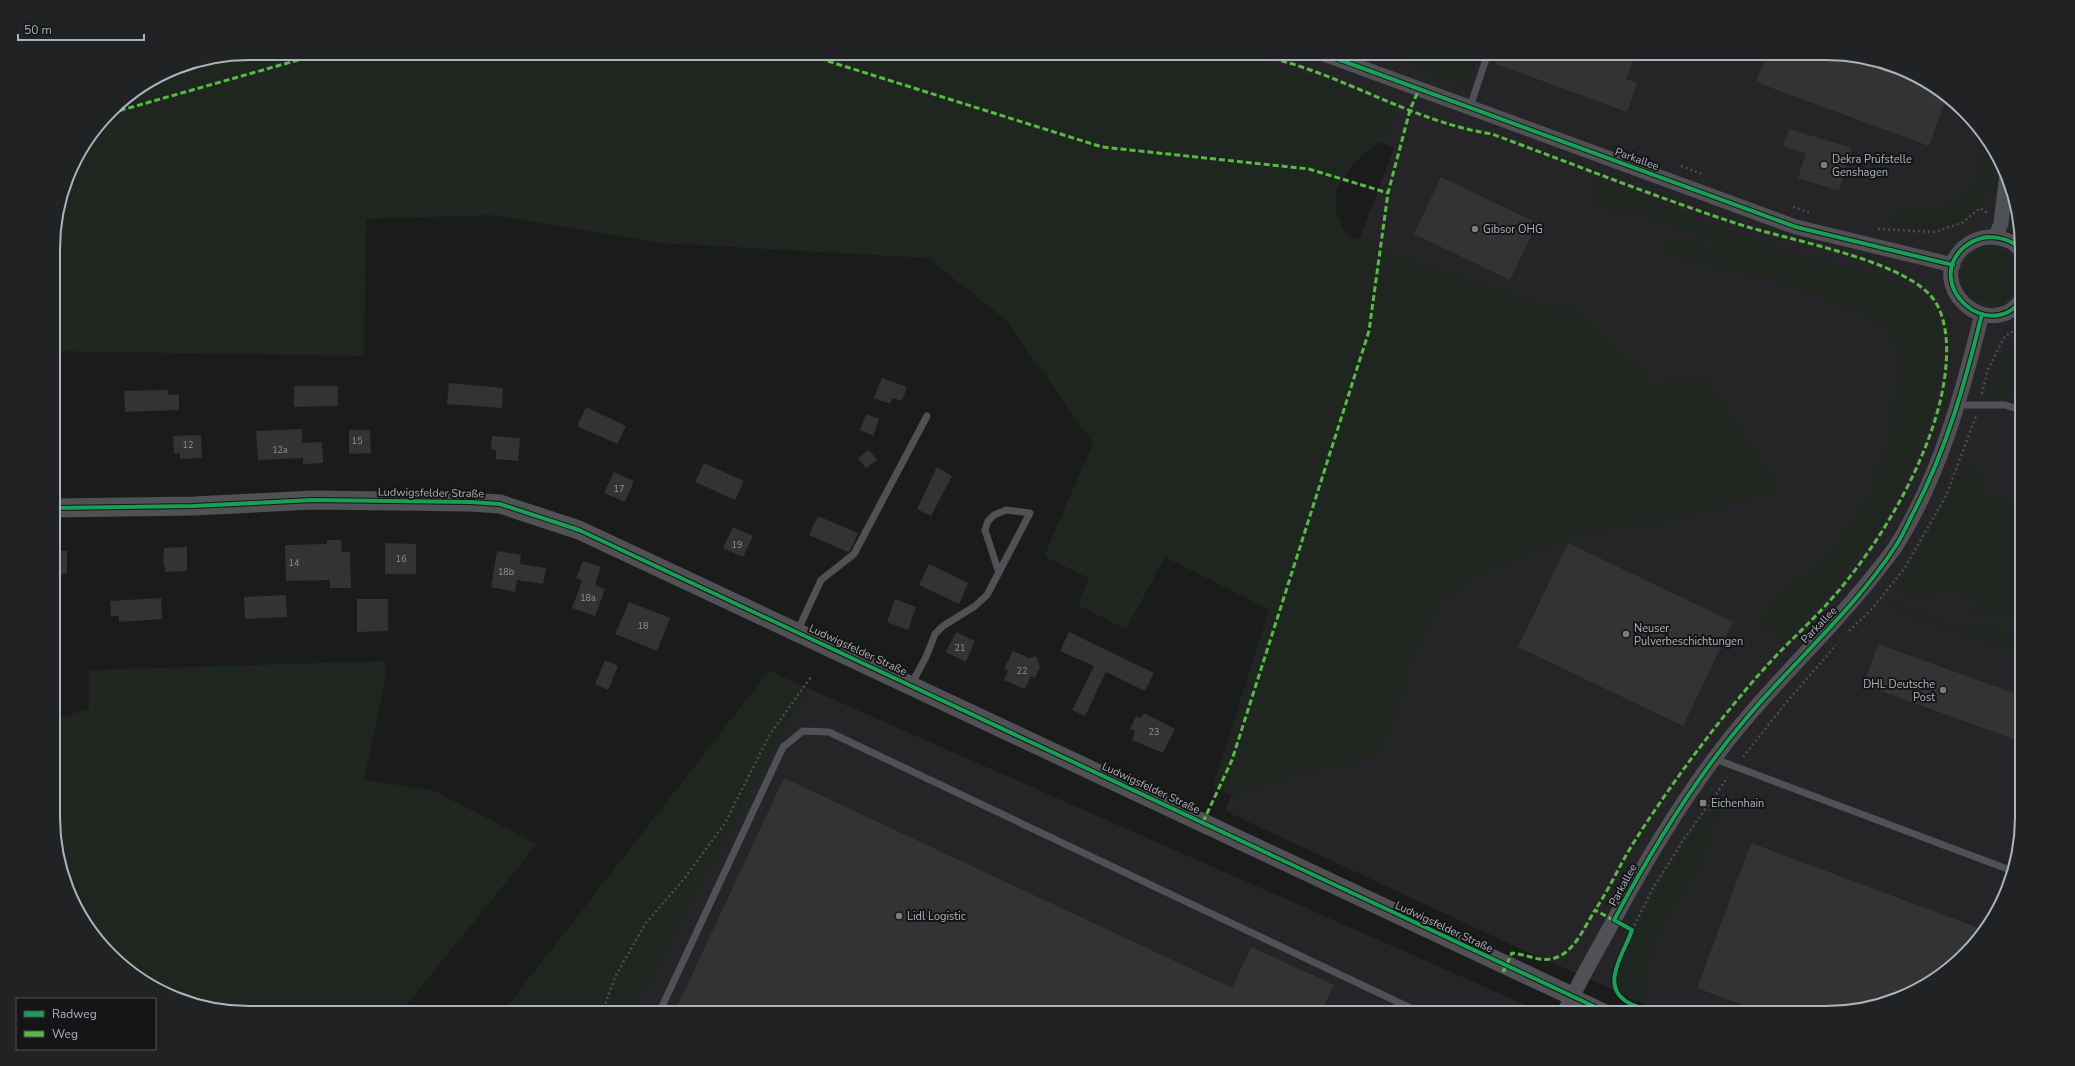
<svg xmlns="http://www.w3.org/2000/svg" width="2075" height="1066" font-family="'Nunito Sans',sans-serif">
  <rect width="100%" height="100%" fill="#1b1b1b"/>
  <path fill="#252527" d="M1144,53h682l38,4 48,16 43,29 34,38 18,34 13,50 2,593 -20,86 -29,43 -38,34 -97,33h-171l-151,-66 -291,-136 19,-49 112,-514 38,-100z
    M769,671l775,342h-1042z"/>
  <path fill="#1f261f" d="M249,53h981l127,38 39,20 -12,26 -33,29 -15,25v21l9,21 39,18 161,55 30,1 78,77 51,-8 76,114 -112,31 -29,2 -68,14 -105,43 -26,24 -29,54 -17,61 -19,38 -61,14 -84,24 -17,-9 56,-176 -104,-53 -39,72 -48,-24 11,-27 -45,-22 49,-113 -87,-123 -78,-62 -268,-15 -169,-28 -125,4 -2,137 -310,-5 -1,-115 20,-74 47,-60 54,-34z
    M1382,53h96l-9,34z
    M1981,131c5,6 11,12 14,20 1,4 0,10 -1,15 -2,26 -18,49 -43,58 -20,6 -40,4 -61,3 2,-8 8,-18 17,-19 4,-1 9,1 13,1 17,0 45,-6 54,-24 8,-15 6,-37 7,-54z
    M1592,177c57,22 113,46 171,66 17,6 36,12 54,16 37,10 76,12 106,39 12,11 20,36 20,52 0,48 -22,98 -44,140 -5,10 -9,21 -15,31 -31,45 -66,86 -104,125l-2,-12 -20,-10 23,-30 45,-35 41,-60 11,-19v-12l9,-23 6,-29 4,-29v-41l-9,-15 -19,-15 -82,-32 -48,-13 -37,-7 -37,-13 -3,-13 19,2 36,9 2,-8 -88,-31 -13,4 -23,-9z
    M1963 276a28 28 0 1 1 56 0a28 28 0 1 1-56 0Z
    M2021,336v28l-12,32 -25,2 25,-49z
    M1964,466l21,7 -7,20 43,15v89l-7,20 -26,-2 -16,3 6,-17 -41,-15 -6,12c-11,-4 -22,0 -32,-8z
    M1892,603l75,27 32,-1 22,8 1,17 -117,-40 -15,-10z
    M385,661l1,16 -22,103 68,10 105,54 -137,169h-151l-38,-4 -48,-16 -33,-21 -37,-36 -25,-44 -13,-49 -1,-124 35,-10v-39z
    M769,671l40,20 -22,31 -155,291h-130z
    M1723,798l-22,64 -44,71 -1,8 -14,38 3,17 -8,6c-8,-3 -16,-9 -19,-18 -5,-21 47,-111 61,-132 13,-19 30,-35 44,-54z"/>
  <path fill="#333" d="M1500,53h136l-10,26 11,4 -10,29 -131,-48z
    M1767,53h59l38,4 48,16 35,23 -18,50 -173,-64z
    M1789,129l63,19 -13,43 -41,-13 8,-25 -23,-7z
    M1441,177l96,46 -27,57 -96,-46z
    M882,378l25,9 -5,14 -9,-3 -3,6 -16,-6z
    M449,383l54,5 -1,20 -55,-4z
    M294,386h44v20l-44,1z
    M168,390v5l11,-1v16l-54,2 -1,-21z
    M586,407l40,19 -9,18 -40,-18z
    M866,414l13,5 -6,17 -13,-6z
    M302,429v14l20,-1 1,21 -20,1v-6l-45,2 -2,-29z
    M349,430h21l1,23 -22,1z
    M201,435l1,23 -22,1v-6l-6,1 -1,-18z
    M492,436l28,2 -2,23 -22,-2v-9l-5,-1z
    M869,450l8,10 -11,8 -8,-10z
    M704,463l40,18 -9,19 -40,-18z
    M937,467l15,9 -21,40 -14,-7z
    M614,472l20,9 -9,21 -21,-9z
    M818,516l40,17 -8,18 -2,1 -39,-17z
    M733,527l20,9 -10,21 -20,-9z
    M327,540h14l1,12h8l1,36h-21v-8l-44,1 -1,-36 42,-1z
    M385,543l31,1v30h-31z
    M1568,543l165,79 -50,104 -165,-79z
    M187,547v24l-22,1 -2,-14h1v-10z
    M54,551h13v23l-13,1z
    M497,551l24,4 -1,9 26,4 -3,16 -26,-4 -2,12 -24,-5z
    M583,561l18,6 -6,18 10,4 -10,27 -23,-8 10,-27 -6,-3z
    M929,564l39,19 -9,21 -40,-19z
    M286,595l1,22 -42,2 -1,-22z
    M161,598l1,21 -43,3v-6h-8l-1,-15z
    M357,599h31v32l-31,1z
    M895,599l21,8 -8,23 -21,-8z
    M629,602l41,16 -13,33 -42,-17z
    M956,632l19,9 -9,21 -20,-10z
    M1069,632l85,41 -9,18 -39,-19 -21,44 -13,-6 22,-44 -34,-15z
    M1878,644l144,52v46l-158,-57z
    M1013,651l16,7 7,-2 4,11 -5,11 -4,-2 -6,13 -21,-9 4,-9 -4,-2z
    M605,660l13,6 -10,24 -13,-6z
    M1144,713l31,16 -12,24 -31,-13 3,-9 -5,-2 6,-13 5,2z
    M784,778l448,210 19,-41 83,38 -13,28h-647z
    M1751,843l233,87 -11,16 -38,34 -46,23 -51,10h-74l-67,-25z"/>
  <g fill="none" stroke-linecap="round" stroke-linejoin="round">
    <path stroke="#4b4c4f" stroke-width="2.5" stroke-dasharray="2 3" stroke-linecap="butt" d="M1681,166l21,8
      M1793,207l16,5
      M1878,229l56,3 28,-9 18,-15 7,5
      M1982,394l6,-25 17,-33 16,-9
      M1849,631l22,-21 33,-41 42,-73 30,-80
      M1743,757l42,-53 51,-59
      M1632,930l21,-42 31,-49 44,-62
      M602,1013l14,-38 30,-52 38,-44 41,-56 45,-89 41,-57"/>
    <path stroke="#4f5154" stroke-width="7" d="M1470,107l18,-54
      M1957,405h48l16,5
      M797,632l24,-52 33,-26 73,-138
      M911,685l15,-28 9,-23 8,-8 32,-20 12,-11 43,-82 -24,-3 -12,5 -6,6 -3,9 14,43
      M1715,759l295,111
      M659,1013l124,-266 20,-16 26,1 592,281"/>
    <path stroke="#4f5154" stroke-width="15" d="M1321,53l475,174 157,38
      M1996,237l5,-14 6,-49
      M2020,250c-7,-10 -21,-13 -32,-13 -10,1 -18,5 -25,11 -39,37 24,95 58,53
      M1572,996l36,17
      M1564,1013c16,-33 34,-64 51,-95 37,-69 78,-137 129,-197 42,-50 89,-94 129,-145 8,-10 16,-20 23,-30 44,-70 66,-152 86,-232"/>
    <path stroke="#4f5154" stroke-width="19" d="M54,508l140,-2 119,-6 157,2 30,2 79,26 993,466"/>
    <path stroke="#58b947" stroke-width="3" stroke-dasharray="6 3" stroke-linecap="butt" d="M802,53l300,94 207,22 79,24
      M1246,53c86,13 160,68 246,81 81,30 161,62 243,89 51,17 162,35 196,73 15,17 17,47 15,69 -6,80 -65,180 -119,239 -20,22 -43,42 -63,65 -13,14 -26,30 -39,46 -32,40 -63,83 -91,127 -14,22 -24,46 -39,68
      M111,113l212,-60
      M1203,822l29,-62 137,-429 19,-138 22,-83 9,-21
      M1503,972l9,-19c9,1 18,4 27,6 31,5 43,-28 56,-49l22,12
      M1630,1013l3,-8"/>
    <defs>
      <path id="cycleway" d="M1321,53l475,174 157,38
        M2020,250c-7,-10 -21,-13 -32,-13 -10,1 -18,5 -25,11 -39,37 24,95 58,53
        M54,508l140,-2 119,-6 157,2 30,2 79,26 1029,483
        M1657,1013c-8,-3 -16,-5 -24,-8 -37,-16 -9,-51 -1,-75l-18,-10c37,-69 79,-139 130,-199 49,-59 109,-110 151,-174 7,-10 12,-22 17,-32 34,-63 53,-132 70,-201"/>
    </defs>
    <use href="#cycleway" stroke="#151517" stroke-width="6"/>
    <use href="#cycleway" stroke="#1a9f57" stroke-width="4"/>
  </g>
  <g fill="#797e84" stroke="#151517" stroke-width="1.5">
    <circle cx="1824" cy="165" r="4"/>
    <circle cx="1475" cy="229" r="4"/>
    <circle cx="1626" cy="634" r="4"/>
    <circle cx="1943" cy="690" r="4"/>
    <rect x="1699" y="799" width="8" height="8" rx="2"/>
    <circle cx="899" cy="916" r="4"/>
  </g>
  <g text-anchor="middle" dominant-baseline="central" stroke-width="4" stroke-linejoin="round" paint-order="stroke">
    <g font-size="9" fill="#8e939a">
      <text x="357" y="441">15</text>
      <text x="188" y="445">12</text>
      <text x="280" y="450">12a</text>
      <text x="619" y="489">17</text>
      <text x="737" y="545">19</text>
      <text x="401" y="559">16</text>
      <text x="294" y="563">14</text>
      <text x="506" y="572">18b</text>
      <text x="588" y="598">18a</text>
      <text x="643" y="626">18</text>
      <text x="960" y="648">21</text>
      <text x="1022" y="671">22</text>
      <text x="1154" y="732">23</text>
    </g>
    <g font-size="11" fill="#acb3bc" stroke="#151517">
      <text transform="translate(1637 159) rotate(20)">Parkallee</text>
      <text transform="translate(431 493) rotate(1)">Ludwigsfelder Straße</text>
      <text transform="translate(1819 625) rotate(-46)">Parkallee</text>
      <text transform="translate(858 650) rotate(25)">Ludwigsfelder Straße</text>
      <text transform="translate(1151 788) rotate(25)">Ludwigsfelder Straße</text>
      <text transform="translate(1623 885) rotate(-61)">Parkallee</text>
      <text transform="translate(1444 927) rotate(25)">Ludwigsfelder Straße</text>
    </g>
    <g font-size="11" fill="#acb3bc" stroke="#151517" text-anchor="start">
      <text x="1832" y="159">Dekra Prüfstelle<tspan x="1832" dy="13">Genshagen</tspan></text>
      <text x="1483" y="229">Gibsor OHG</text>
      <text x="1634" y="628">Neuser<tspan x="1634" dy="13">Pulverbeschichtungen</tspan></text>
      <text x="1935" y="684" text-anchor="end">DHL Deutsche<tspan x="1935" dy="13">Post</tspan></text>
      <text x="1711" y="803">Eichenhain</text>
      <text x="907" y="916">Lidl Logistic</text>
    </g>
  </g>
  <path d="M0 0H2075V1066H0ZM249 60H1826A189 189 0 0 1 2015 249V817A189 189 0 0 1 1826 1006H249A189 189 0 0 1 60 817V249A189 189 0 0 1 249 60Z" fill="#212224" fill-rule="evenodd"/>
  <path fill="none" stroke="#acb3bc" stroke-width="2" d="M249 60H1826A189 189 0 0 1 2015 249V817A189 189 0 0 1 1826 1006H249A189 189 0 0 1 60 817V249A189 189 0 0 1 249 60Z"/>
  <rect x="16" y="998" width="140" height="52" fill="#151517" stroke="#515459"/>
  <rect x="24" y="1011" width="20" height="6" fill="#1a9f57" stroke="#515459"/>
  <text x="52" y="1018" font-size="12" fill="#acb3bc">Radweg</text>
  <rect x="24" y="1031" width="20" height="6" fill="#58b947" stroke="#515459"/>
  <text x="52" y="1038" font-size="12" fill="#acb3bc">Weg</text>
  <path d="M18 34v6h126v-6" fill="none" stroke="#acb3bc" stroke-width="2"/>
  <text x="24" y="34" font-size="12" fill="#acb3bc" stroke="#151517" stroke-width="3" paint-order="stroke">50 m</text>
</svg>
